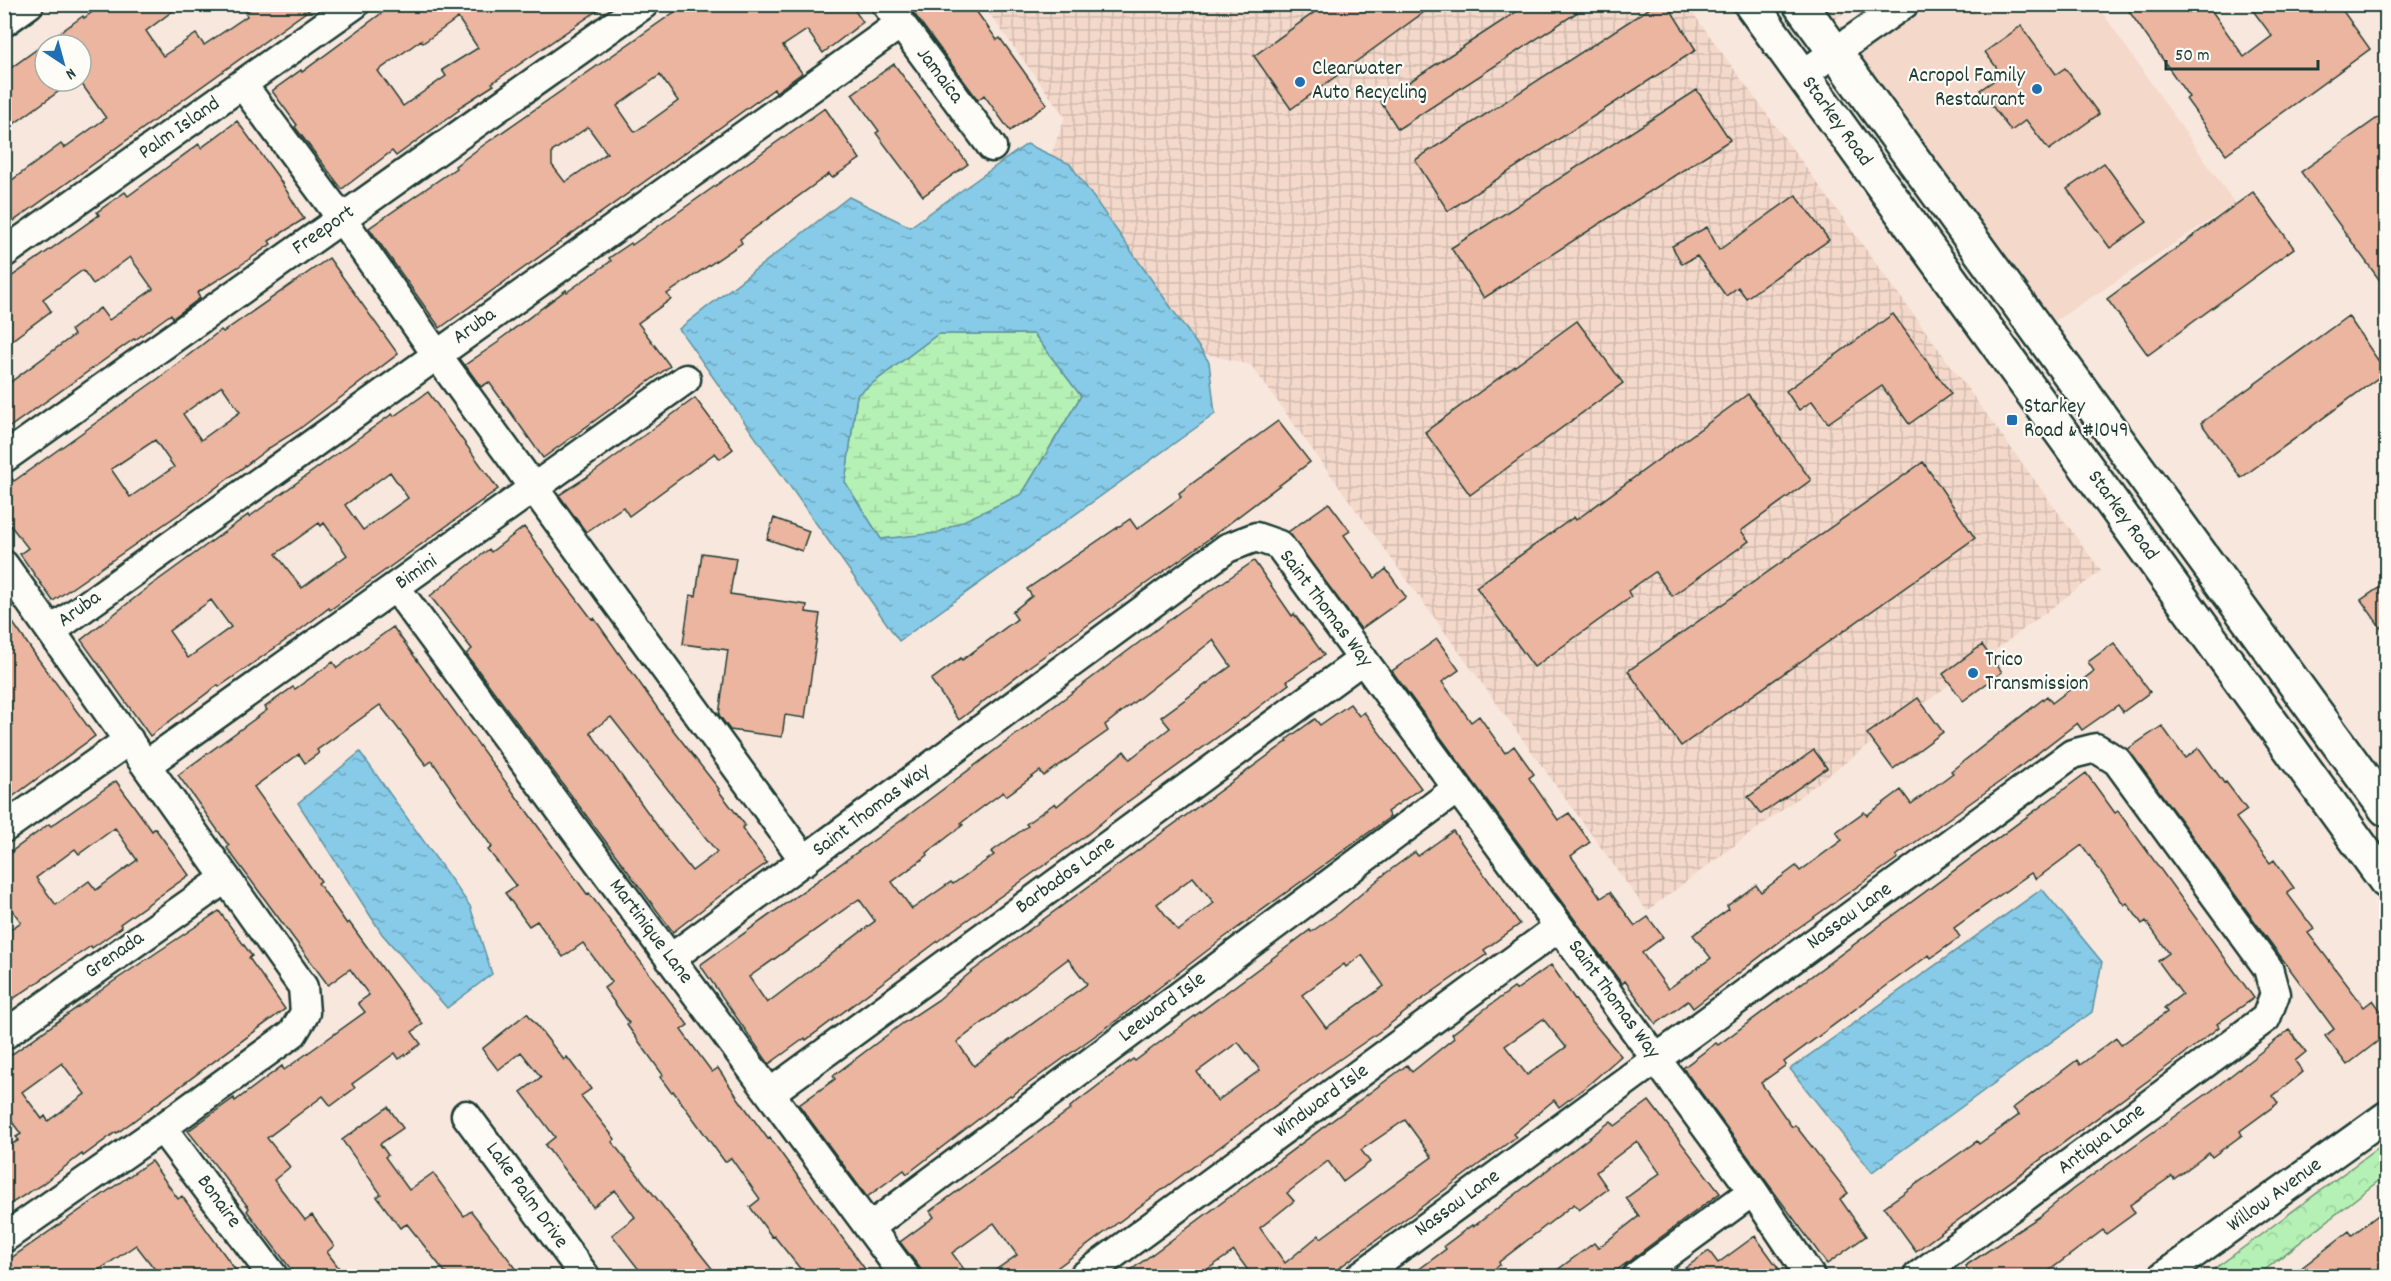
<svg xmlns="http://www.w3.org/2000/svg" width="2391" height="1281" font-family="Dekko,sans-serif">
  <defs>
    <pattern id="industrial-grid" width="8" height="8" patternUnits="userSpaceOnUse" patternTransform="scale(1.5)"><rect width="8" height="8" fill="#f4d8ca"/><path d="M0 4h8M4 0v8" fill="none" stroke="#d1baae"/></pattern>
    <pattern id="forest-crowns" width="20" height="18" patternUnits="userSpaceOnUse" patternTransform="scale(1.5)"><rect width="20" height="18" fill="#b5f0b4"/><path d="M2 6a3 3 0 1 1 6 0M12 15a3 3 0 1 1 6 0" fill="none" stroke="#9bcf9b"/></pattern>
    <pattern id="wetland-marsh" width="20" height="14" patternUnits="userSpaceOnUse" patternTransform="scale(1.5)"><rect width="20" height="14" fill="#b5f0b4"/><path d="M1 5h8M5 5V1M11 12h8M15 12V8" fill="none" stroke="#9bcf9b"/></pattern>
    <pattern id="water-ripples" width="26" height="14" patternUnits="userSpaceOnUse" patternTransform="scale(1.5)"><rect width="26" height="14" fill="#87cbe8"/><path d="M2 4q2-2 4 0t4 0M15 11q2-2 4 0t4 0" fill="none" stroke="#6ea6bd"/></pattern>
  </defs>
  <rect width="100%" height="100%" fill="#f8e7dd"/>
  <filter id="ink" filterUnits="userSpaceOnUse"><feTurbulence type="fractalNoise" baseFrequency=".0167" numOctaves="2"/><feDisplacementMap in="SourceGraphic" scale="12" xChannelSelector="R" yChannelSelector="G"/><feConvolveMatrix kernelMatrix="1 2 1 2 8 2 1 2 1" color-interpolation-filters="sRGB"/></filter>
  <g filter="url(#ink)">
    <path fill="#f4d8ca" d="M1924,5h173l138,199 -188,122 -196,-270z"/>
    <path fill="url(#industrial-grid)" d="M983,5h704l414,566 -454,340 -396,-546 -48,-12 -133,-189 -19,-9 14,-38z
      M1813,5h43l-28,19z"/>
    <path fill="url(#forest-crowns)" stroke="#6a9674" stroke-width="1.5" d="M2386,1142v33l-129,101h-52z"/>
    <path fill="url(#wetland-marsh)" stroke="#6a9674" stroke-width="1.5" d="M938,334h96l47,62 -59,98 -85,40 -56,5 -36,-57 12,-87z"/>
    <path fill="url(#water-ripples)" stroke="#5d92a0" stroke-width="1.5" fill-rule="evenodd" d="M1027,144l43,20 133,189 6,9 6,52 -316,227 -220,-312 170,-132 61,30zM938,334h96l47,62 -59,98 -85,39 -56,6 -36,-57 12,-87z
      M360,752l110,154 22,68 -45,34 -65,-74 -84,-131z
      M2042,889l60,73 -10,50 -220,160 -82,-103z"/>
    <path fill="#ebb59f" stroke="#1f3d34" stroke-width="1.5" fill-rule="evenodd" d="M103,4h79l-36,27 17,25 33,-22 8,11 43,-29 -2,-3 12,-9h60l-313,224v-42l57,-42 3,4 42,-30 -25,-35v-38h-36v36h28l-69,50v-58l79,-57 1,2z
      M394,4h213l-115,79 2,2 -36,23 1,2 -63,46 -4,-5 -50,38 -47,-62 2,-2 -25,-34 29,-21 1,2zM458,18l20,30 -36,22 4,6 -43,30 -25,-35 43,-31 2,3z
      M686,4h164l13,18 -40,31 -16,-23 -24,16 19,27 -26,19 -2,-3 -334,239 -71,-100 87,-60 -1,-2 30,-22zM660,75l18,26 -43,31 -18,-26zM588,127l19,26 -42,29 -13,-17v-13z
      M907,4h64l26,36 3,-2 47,66 -37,27 -26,-36 -6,5z
      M1326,4h109l-144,105 -37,-53z
      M1528,4h62l-192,125 -18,-28z
      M1656,4h11l29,46 -248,161 -33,-51z
      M2124,4h83l37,53 28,-21 -24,-32h90l32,45 -144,105 -40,-55 3,-2z
      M2021,26l35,48 9,-6 34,46 -50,36 -23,-30 -15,11 -31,-41 22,-15 -17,-23z
      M894,64l74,100 -45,32 -47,-63 3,-2 -27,-37z
      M1697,90l33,50 -246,158 -33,-50z
      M825,108l35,51 -28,19 -3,-4 -89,65 2,4 -75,51 4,5 -33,24 32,43 -127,92 -54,-76 -8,5 -16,-22 35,-24 -1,-1 67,-50 1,2 44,-31 -2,-3 22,-15 1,2z
      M2386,112v177l-85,-117z
      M237,121l41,56 26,42 -35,22 2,3 -33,23 -41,26 3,5 -27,20 -2,-4 -36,26 -1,-1 -130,92v-44l70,-52 -3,-5 29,-22 9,12 44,-31 -23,-32 -37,27 -10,-14 -40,29 8,12 -47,35v-64l95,-67 -2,-3 28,-20 3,4 71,-52 2,4z
      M2104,163l43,59 -37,26 -43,-59z
      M2253,192l41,56 -146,107 -41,-56z
      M1796,195l33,45 -83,58 -8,-11 -12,9 -29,-40 -15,8 -10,-18 35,-19 12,23z
      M329,258l69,96 -100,76 -29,18 -71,53 -145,100 -33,-47 8,-6 -24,-31v-43h4l6,7 145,-103 62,-48 2,2zM222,386l18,26 -39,28 -18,-26zM155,440l19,27 -44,30 -19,-28z
      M1893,314l58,80 -42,30 -27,-38 -54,37 -16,-22 -13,9 -13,-19z
      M2348,316l38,56 -145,106 -40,-55z
      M1577,321l46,62 -153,112 -45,-63z
      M428,392l70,97 -168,121 -1,-2 -37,28 -73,51 -1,-2 -68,51 -69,-96 69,-54 98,-71 1,2 143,-103 2,2zM390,472l18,26 -45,32 -18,-25zM319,523l2,3 3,-3 23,32 -45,33 -26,-34zM211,600l20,27 -43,31 -19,-27z
      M1748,394l63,86 -70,51 8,10 -77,55 -17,-24 -27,19 3,6 -97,70 -58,-80 98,-70 2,3z
      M695,398l38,51 -13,10 -5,-6 -86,63 -6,-9 -37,25 -27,-37 31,-20z
      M1278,421l32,41 -108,82 -172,122 -71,54 -28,-40 30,-22 1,2 55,-41 -5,-7 20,-16 -5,-7 103,-70 7,10 44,-32 -2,-4z
      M1923,462l52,76 -294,208 -53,-75z
      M1329,503l21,28 -6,4 31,43 11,-9 20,28 -45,32 -73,-97z
      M774,518l35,13 -7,20 -35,-12z
      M524,527l40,55 28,37 2,-1 76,108 49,63 -1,1 27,35 -3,3 25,35 -42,29 -52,40 -207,-278 6,-5 -42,-53 59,-47 2,3zM611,717l106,135 -25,19 -26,-33 -76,-106z
      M702,553l34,5 -6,36 77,11 -1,7 14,2 -15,104 -20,-3 -3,22 -52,-7 -11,-15 9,-65 -45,-6 7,-49 6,1z
      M1254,561l38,55 2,-2 30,41 -37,26 2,3 -34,26 -136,98 -31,26 -142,101 -140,105 -1,-2 -36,26 -69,-99 202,-145 279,-209zM1213,640l18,26 -70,51 9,11 -40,31 -6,-8 -67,55 -2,-3 -29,21 2,2 -37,26 3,3 -41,29 -2,-2 -39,27 -20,-27 36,-27 -1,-2 36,-28 -2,-2 42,-31 3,4 34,-25 4,5 64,-45 -3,-6zM859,899l16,22 -108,82 -18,-26z
      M2386,583v52l-25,-35z
      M4,610l32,46 59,80 -91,67z
      M393,627l194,267 2,-1 99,132 -7,5 31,42 6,-4 20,30 30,41 2,-1 100,138h-64l-32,-40 -2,1 -22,-30 10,-8 -29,-41 -6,4 -52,-71 -2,1 -11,-15 3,-2 -36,-50 2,-2 -25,-35 8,-6 -29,-39 -20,14 -26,-36 -8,5 -24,-33 11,-7 -28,-36 4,-3 -60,-86 -6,4 -46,-60 -63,45 2,3 -14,10 -6,-9 -45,33 67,94 -3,2 29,41 2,-2 74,102 -11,8 9,12 -22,15 -4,-6 -43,31 3,4 -24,18 -8,-10 -56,42 23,29 -16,13 31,40 7,-5 22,31 -7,6 18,24h-49l-49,-65 2,-3 -61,-77 46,-33 1,3 47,-35 2,4 81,-58 -7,-9 11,-8 -19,-26 -22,16 -101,-137 2,-2 -51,-71 89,-65 -2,-3 28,-20 2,2 38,-27 4,6z
      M1437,639l22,31 -17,12 29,40 8,-6 26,37 9,-7 20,28 -5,4 29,42 11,-7 21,29 -19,14 30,42 9,-6 25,34 13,-9 15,20 -21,16 26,36 43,-31 -18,-23 36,-26 -2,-3 29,-21 5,7 35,-26 4,5 42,-31 -6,-8 28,-20 3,3 34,-25 10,14 42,-31 -2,-2 96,-75 5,7 42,-32 -6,-9 26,-19 36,49 -27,20 -5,-7 -36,25 -5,-7 -69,53 -112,80 2,2 -107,75 -98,75 -5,-7 -32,23 -31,-43 -3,3 -230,-313z
      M1982,645l20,27 -39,29 -20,-27z
      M1918,698l25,34 -50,37 -26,-35z
      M1350,704l9,12 5,-4 57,76 -34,24 3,5 -169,123 -104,80 -106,76 -1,-1 -103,79 -3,-4 -37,27 -68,-92 36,-26 -2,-3 70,-53 35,-23 33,-28 317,-231 -1,-2 28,-20 5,6zM1193,877l21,26 -36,28 -21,-27zM1068,959l19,25 -113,82 -17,-24z
      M2162,726l23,32 14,-10 25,35 2,-1 21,28 -11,8 34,45 4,-3 20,28 -7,5 27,36 -6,4 56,74 9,-7 13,18v17l-39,30 -22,-29 9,-7 -206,-280z
      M1814,750l13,18 -66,46 -13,-17z
      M2086,773l29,40 3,-2 136,187 -37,26 2,3 -36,28 -267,196 -32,-44 93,-66 2,3 40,-29 -6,-7 64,-48 3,5 36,-27 5,7 46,-33 -3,-4 18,-14 -24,-33 11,-8 -23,-32 -4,3 -15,-21 -3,2 -42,-60 -46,34 -5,-6 -77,55 6,9 -29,21 -2,-3 -40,29 -105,78 2,3 -25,18 31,44 3,-2 53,68 -8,6 26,37 -39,28 -144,-196 33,-25 2,2z
      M116,781l36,50 3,-3 34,47 -69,49 2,3 -30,21 -1,-2 -87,59v-71l17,-12 -17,-23v-42l45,-33 2,2zM115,828l22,32 -41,30 -7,-9 -33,24 -20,-27 39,-29 4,5z
      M1453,831l67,93 -36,26 3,4 -69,48 -33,26 -68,47 -271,201h-59l30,-21 -23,-32 -42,30 17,23h-43l-26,-34 34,-25 -4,-6 141,-102 -1,-2 63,-48 2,2 41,-31 134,-100 1,2 29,-20 46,-39 29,-21 3,4zM1362,955l22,31 -58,42 -24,-33 42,-31 2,3zM1238,1042l22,28 -43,31 -20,-29z
      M219,911l33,45 -3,2 36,51 -168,124 -1,-1 -33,24 -1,-2 -41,31 -37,23v-59l15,-9 -3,-3 5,-3 -17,-23v-51l110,-79zM62,1063l23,31 -37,27 -3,-5 -3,3 -20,-27z
      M1551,965l30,43 40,48 -34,30 -28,21 -5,-7 -41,34 3,3 -188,139h-76l-18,-25 -36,25h-75l284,-211 5,7 42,-34 -2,-4 34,-26 28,-20 2,2zM1543,1019l23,28 -39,28 -22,-29zM1405,1120l27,37 -111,81 -2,-3 -34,28 -25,-35 34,-27 -7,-8 41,-32 15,21 27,-20 -9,-12z
      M527,1013l37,47 3,-3 24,32 -10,7 34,43 -3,3 106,134h-74l-32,-41 23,-18 -20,-27 -22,17 -48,-62 10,-8 -34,-45 20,-15 -20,-25 -23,18 -16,-21z
      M2289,1030l17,22 -11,9 8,11 -30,24 5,7 -38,28 2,4 -30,22 -3,-4 -35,26 -2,-3 -42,29 5,8 -29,21 -3,-4 -61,46h-69l-8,-10 74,-49 34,-28 138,-98z
      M1649,1101l71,92 -111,83h-60l45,-33 4,5 41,-32 -13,-18 34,-25 -23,-32 -41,31 12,17 -29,21 -5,-6 -75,58 1,3 -16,11h-74l36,-27 -2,-3 28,-21 1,2 138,-106 4,5z
      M388,1107l15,21 -23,16 8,11 -3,2 24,33 24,-17 31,43 7,-5 51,65h-74l-41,-52 -7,4 -23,-31 4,-3 -39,-54z
      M151,1161l27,38 4,-3 58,80h-80l-24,-31 -46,31h-86v-13z
      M2386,1209v67h-95l58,-45 3,4z
      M1755,1236l24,33 -11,7h-94l35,-25 9,12z"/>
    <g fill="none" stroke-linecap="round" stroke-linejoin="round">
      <defs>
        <path id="minor" d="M886,4l106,143
          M4,22l25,-18
          M1802,75l102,-71
          M242,84l100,135 95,136 368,506
          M4,253l351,-249
          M4,458l640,-454
          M4,565l299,422 2,26 -12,20 -131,95 -158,110
          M396,588l509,688
          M51,631l849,-607
          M146,765l540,-386
          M4,828l125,-88
          M670,959l557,-411 29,-11 23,8 474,646 57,85
          M4,1035l222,-157
          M770,1093l593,-434
          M466,1115l119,161
          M162,1128l111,148
          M869,1228l589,-440
          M1084,1276l475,-349
          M1360,1276l712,-522 24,-6 21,13 151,207 7,26 -9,24 -348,258
          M1637,1276l116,-85
          M2163,1276l223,-160"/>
        <path id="major" d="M1751,4l635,877
          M1800,4l586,805"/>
      </defs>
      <use href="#minor" stroke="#1f3d34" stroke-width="33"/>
      <use href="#major" stroke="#1f3d34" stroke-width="38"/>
      <use href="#minor" stroke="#fdfcf7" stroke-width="28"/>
      <use href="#major" stroke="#fdfcf7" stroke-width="33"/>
    </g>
  </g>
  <g fill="#1f6fb2" stroke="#fdfcf7" stroke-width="2">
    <circle cx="1300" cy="82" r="6"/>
    <circle cx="2037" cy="89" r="6"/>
    <rect x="2006" y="414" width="12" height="12" rx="3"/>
    <circle cx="1973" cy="673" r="6"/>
  </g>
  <g text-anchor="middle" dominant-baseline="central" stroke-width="4.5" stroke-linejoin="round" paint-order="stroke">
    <g font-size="21" fill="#1f3d34" stroke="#fdfcf7" text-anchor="start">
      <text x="1312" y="70">Clearwater<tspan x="1312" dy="24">Auto Recycling</tspan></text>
      <text x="2025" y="77" text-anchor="end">Acropol Family<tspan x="2025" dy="24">Restaurant</tspan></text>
      <text x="2024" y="408">Starkey<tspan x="2024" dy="24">Road &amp; #1049</tspan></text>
      <text x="1985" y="661">Trico<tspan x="1985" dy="24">Transmission</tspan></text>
    </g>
    <g font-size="21" fill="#1f3d34" stroke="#fdfcf7">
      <text transform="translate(939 76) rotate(53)">Jamaica</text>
      <text transform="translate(1836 122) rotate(54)">Starkey Road</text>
      <text transform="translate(180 129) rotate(-35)">Palm Island</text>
      <text transform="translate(324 231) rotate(-35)">Freeport</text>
      <text transform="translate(475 327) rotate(-36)">Aruba</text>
      <text transform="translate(2122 516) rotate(54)">Starkey Road</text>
      <text transform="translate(417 573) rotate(-35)">Bimini</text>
      <text transform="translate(1325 609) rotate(53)">Saint Thomas Way</text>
      <text transform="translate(80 610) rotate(-36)">Aruba</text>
      <text transform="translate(872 811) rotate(-37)">Saint Thomas Way</text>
      <text transform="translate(1066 876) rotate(-36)">Barbados Lane</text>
      <text transform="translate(1850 917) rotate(-36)">Nassau Lane</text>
      <text transform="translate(650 932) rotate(53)">Martinique Lane</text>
      <text transform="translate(115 956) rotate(-35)">Grenada</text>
      <text transform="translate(1613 1000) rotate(54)">Saint Thomas Way</text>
      <text transform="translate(1163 1008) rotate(-37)">Leeward Isle</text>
      <text transform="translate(1322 1102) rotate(-36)">Windward Isle</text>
      <text transform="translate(2102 1140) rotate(-37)">Antiqua Lane</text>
      <text transform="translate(526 1196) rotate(54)">Lake Palm Drive</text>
      <text transform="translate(2275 1196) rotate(-36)">Willow Avenue</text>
      <text transform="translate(218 1202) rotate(54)">Bonaire</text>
      <text transform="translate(1458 1204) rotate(-36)">Nassau Lane</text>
    </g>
  </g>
  <rect width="2391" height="1281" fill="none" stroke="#fdfcf7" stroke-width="24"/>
  <rect x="12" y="12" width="2367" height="1257" fill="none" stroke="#1f3d34" stroke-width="2" filter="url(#ink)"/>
  <g transform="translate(63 63) rotate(144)"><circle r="28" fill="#fdfcf7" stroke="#a4b0a9" stroke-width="1.5"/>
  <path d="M0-4.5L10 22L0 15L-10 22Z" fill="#1f6fb2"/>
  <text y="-9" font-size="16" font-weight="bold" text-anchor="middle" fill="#1f3d34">N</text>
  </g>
  <path d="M2166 60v9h152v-9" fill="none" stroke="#1f3d34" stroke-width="3"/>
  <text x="2175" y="60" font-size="18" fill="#1f3d34" stroke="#fdfcf7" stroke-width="4.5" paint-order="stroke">50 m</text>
</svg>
